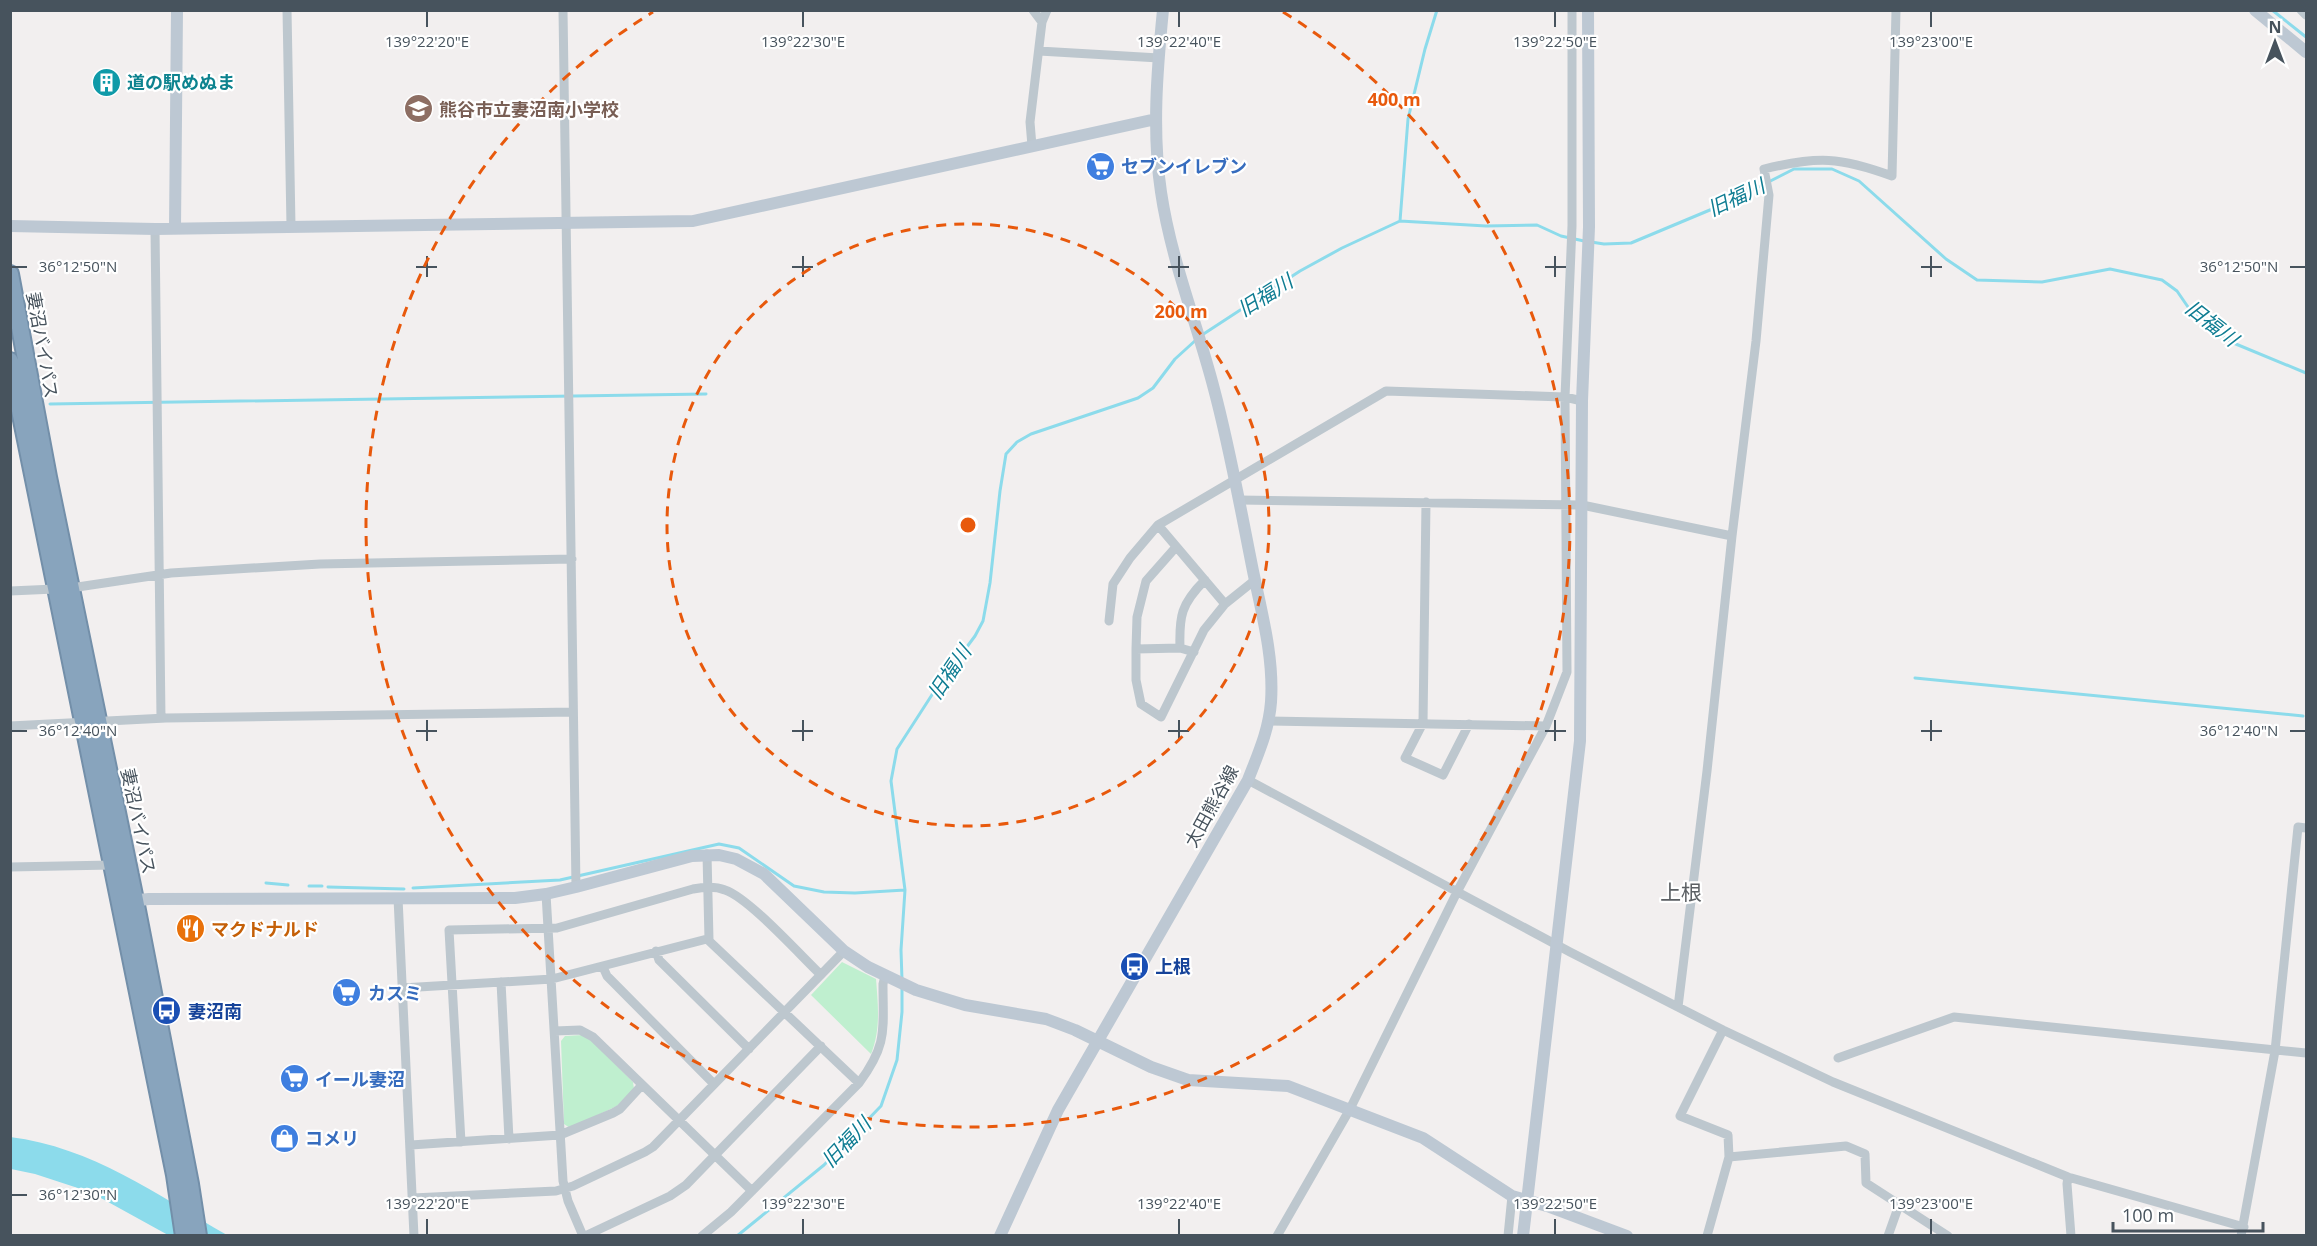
<svg xmlns="http://www.w3.org/2000/svg" width="2317" height="1246" font-family="'Open Sans','Noto Sans JP',sans-serif">
  <rect width="100%" height="100%" fill="#f2efef"/>
  <path fill="#bfefcf" d="M842,962l34,17c2,26 5,50 -5,75l-60,-59z
    M583,1035l6,3 44,44 1,7 -17,17 -47,22 -6,-4 -3,-83 4,-5z"/>
  <path fill="#8cdbeb" d="M10,1137c82,10 147,58 217,98h-59l-78,-43 -55,-18 -24,-5z"/>
  <g fill="none" stroke-linecap="round" stroke-linejoin="round">
    <path stroke="#8cdbeb" stroke-width="3" d="M2272,10l34,27
      M1400,221l8,-102 17,-70 12,-39
      M1591,242l13,2 27,-1 98,-41 65,-33h38l27,12 87,78 31,21 65,2 68,-13 52,11 15,11 11,16 43,35 75,31
      M1202,335l98,-64 42,-23 58,-27 86,5 51,-1 24,11 23,5
      M50,404l656,-10
      M1915,678l388,38
      M266,883l22,2
      M309,886h13
      M328,887l76,2
      M413,888l147,-8 159,-36 20,4 55,38 30,6 31,1 50,-3
      M902,980l-1,-30 4,-60 -14,-109 6,-32 40,-62 38,-51 8,-15 7,-38 10,-92 6,-37 11,-12 14,-8 107,-36 15,-10 22,-29 22,-20
      M737,1236l87,-71 57,-59 16,-46 5,-48v-25"/>
    <defs>
      <path id="highway" d="M10,274l38,203 87,423 55,284 8,52
        M10,361l165,814 9,61"/>
    </defs>
    <use href="#highway" stroke="#738fa9" stroke-width="20"/>
    <path stroke="#bdc7ce" stroke-width="9" d="M287,10l4,216
      M563,10l13,877
      M1033,10l9,12
      M2301,10l5,5
      M1039,51l120,7
      M1032,146l-2,-24 12,-100 5,-12
      M155,229l6,489
      M1239,500l343,5 150,31
      M1426,502l-3,221 -18,35 38,17 26,-51
      M1158,525l67,79
      M1176,547l-30,34 -9,36 -1,32 44,-1 14,4
      M71,588l100,-15 149,-9 252,-5
      M10,591l45,-2
      M1109,621l4,-37 17,-26 28,-33 228,-134 179,6 17,4
      M1180,648c-1,-32 1,-44 25,-68
      M1136,649v31l5,24 20,13 43,-87 21,-26 30,-24
      M1268,721l278,5
      M10,726l156,-8 407,-6
      M1248,780l322,172 153,78 110,52 235,95 176,50
      M707,854l2,86
      M10,867l102,-2
      M546,894l17,287 5,20 15,35
      M398,898l16,338
      M656,951l3,9 90,89
      M603,967l4,9 107,108
      M501,982l8,157
      M402,988l150,-9 155,-40 152,144
      M1678,1007l29,-236 25,-235 24,-195 13,-146 -5,-26c54,-13 76,-12 128,7l4,-166
      M555,1031l25,-1 13,7 159,154
      M1838,1058l116,-41 352,36
      M461,1142l-12,-212 108,-2 136,-39c10,-2 22,-3 32,1 24,8 75,65 96,85
      M411,1145l149,-10 53,-22 7,-4 22,-24
      M1729,1157l117,-11 19,8 1,29 82,53
      M2068,1177l-1,7 4,52
      M413,1198l143,-7 17,-5 72,-34 8,-5 191,-196
      M585,1236l85,-40 16,-11 135,-139
      M702,1236l29,-24 128,-129c29,-39 24,-53 24,-99l2,-8
      M1277,1236l73,-127 107,-217 89,-166 21,-54 -2,-275 7,-171v-216
      M1508,1236l4,-40
      M1707,1236l22,-79 -1,-22 -48,-19 43,-86
      M1888,1236l11,-31
      M2241,1236l34,-185 23,-224 8,1"/>
    <path stroke="#bdc8d3" stroke-width="12" d="M2255,10l51,42
      M10,226l145,3 538,-8 463,-102
      M175,228l2,-218
      M128,901l21,-2 366,-1 31,-4 30,-7 116,-31 27,-1 17,4 28,15 80,77 24,16 48,23 49,15 81,14 29,11 76,37 37,13 100,6 135,52 89,58 35,10 80,30
      M1000,1236l58,-126 190,-330c10,-26 21,-50 23,-78 3,-44 -9,-88 -18,-131 -12,-60 -23,-122 -39,-182 -17,-66 -43,-129 -53,-197 -9,-60 -4,-121 2,-182
      M1523,1236l57,-495 2,-340 7,-174 -1,-217"/>
    <use href="#highway" stroke="#88a4bd" stroke-width="16"/>
  </g>
  <path fill="none" stroke="#47535d" stroke-width="2" d="M427,12v15M803,12v15M1179,12v15M1555,12v15M1931,12v15M427,256v21M803,256v21M1179,256v21M1555,256v21M1931,256v21M12,267h15M416,267h21M792,267h21M1168,267h21M1545,267h21M1921,267h21M2290,267h15M427,720v21M803,720v21M1179,720v21M1555,720v21M1931,720v21M12,731h15M416,731h21M792,731h21M1168,731h21M1545,731h21M1921,731h21M2290,731h15M12,1195h15M427,1219v15M803,1219v15M1179,1219v15M1555,1219v15M1931,1219v15"/>
  <g fill="none" stroke="#e8590c" stroke-width="3" stroke-dasharray="10 8">
    <circle cx="968" cy="525" r="301"/>
    <path d="M1283 12A602 602 0 1 1 653 12"/>
  </g>
  <defs>
    <symbol id="building-disc" viewBox="-11 -11 22 22"><circle r="9.5" fill="#0f9aa8" stroke="#fff"/><path d="M-4-6H4V6H1V3H-1V6H-4ZM-2.5-4.3h1.7v1.8h-1.7ZM.8-4.3h1.7v1.8H.8ZM-2.5-1h1.7V.8h-1.7ZM.8-1h1.7V.8H.8Z" fill="#fff"/></symbol>
    <symbol id="school-disc" viewBox="-11 -11 22 22"><circle r="9.5" fill="#8d6e63" stroke="#fff"/><path d="M0-5L7-2L0 1L-7-2ZM-4 1L0 2.5L4 1V4Q0 6-4 4Z" fill="#fff"/></symbol>
    <symbol id="supermarket-disc" viewBox="-11 -11 22 22"><circle r="9.5" fill="#3f7fe0" stroke="#fff"/><path d="M-6-5.5h2.5l.6 2H6L4.5 2H-2.5L-4.4-4H-6ZM-1.5 3.2a1.3 1.3 0 1 0 .1 0ZM3 3.2a1.3 1.3 0 1 0 .1 0Z" fill="#fff"/></symbol>
    <symbol id="restaurant-disc" viewBox="-11 -11 22 22"><circle r="9.5" fill="#e8710a" stroke="#fff"/><path d="M-5-6h1v4h1v-4h1v4h1v-4h1v5L-1.5 .5V6h-2V.5L-5-1ZM5-6V6H3V1.5H1.5Q1.5-4 5-6Z" fill="#fff"/></symbol>
    <symbol id="bus-disc" viewBox="-11 -11 22 22"><circle r="9.5" fill="#1a4fb4" stroke="#fff"/><path d="M-5-6H5V4H4V6H2V4H-2V6H-4V4H-5ZM-3.5-4V0h7V-4ZM-3.5 1.2v1.5H-2V1.2ZM2 1.2v1.5H3.5V1.2Z" fill="#fff"/></symbol>
    <symbol id="shop-disc" viewBox="-11 -11 22 22"><circle r="9.5" fill="#3f7fe0" stroke="#fff"/><path d="M-5-2.5h2.3a2.7 3.5 0 0 1 5.4 0H5L5.5 6h-11ZM-1.5-2.5h3a1.5 2.3 0 0 0-3 0Z" fill="#fff"/></symbol>
  </defs>
  <g fill-rule="evenodd">
    <use href="#building-disc" x="90" y="66" width="33" height="33"/>
    <use href="#school-disc" x="402" y="92" width="33" height="33"/>
    <use href="#supermarket-disc" x="1084" y="150" width="33" height="33"/>
    <use href="#restaurant-disc" x="174" y="912" width="33" height="33"/>
    <use href="#bus-disc" x="1118" y="950" width="33" height="33"/>
    <use href="#supermarket-disc" x="330" y="976" width="33" height="33"/>
    <use href="#bus-disc" x="150" y="994" width="33" height="33"/>
    <use href="#supermarket-disc" x="278" y="1062" width="33" height="33"/>
    <use href="#shop-disc" x="268" y="1122" width="33" height="33"/>
  </g>
  <g text-anchor="middle" dominant-baseline="central" stroke-width="4.5" stroke-linejoin="round" paint-order="stroke">
    <g font-size="18" font-weight="bold" fill="#0d838f" stroke="#fff" text-anchor="start">
      <text x="127" y="82">道の駅めぬま</text>
    </g>
    <g font-size="18" font-weight="bold" fill="#785e54" stroke="#fff" text-anchor="start">
      <text x="439" y="109">熊谷市立妻沼南小学校</text>
    </g>
    <g font-size="18" font-weight="bold" fill="#366cbe" stroke="#fff" text-anchor="start">
      <text x="1121" y="166">セブンイレブン</text>
      <text x="368" y="993">カスミ</text>
      <text x="315" y="1079">イール妻沼</text>
      <text x="305" y="1138">コメリ</text>
    </g>
    <g font-size="18" fill="#47535d" stroke="#fff">
      <text transform="translate(43 345) rotate(80)">妻沼バイパス</text>
      <text transform="translate(1211 806) rotate(-61)">太田熊谷線</text>
      <text transform="translate(139 821) rotate(78)">妻沼バイパス</text>
    </g>
    <g font-size="18" font-weight="bold" fill="#c56008" stroke="#fff" text-anchor="start">
      <text x="211" y="929">マクドナルド</text>
    </g>
    <g font-size="18" font-weight="bold" fill="#164399" stroke="#fff" text-anchor="start">
      <text x="1155" y="966">上根</text>
      <text x="188" y="1011">妻沼南</text>
    </g>
    <g font-size="20" font-style="italic" fill="#0e7c92" stroke="#fff">
      <text transform="translate(1736 197) rotate(-25)">旧福川</text>
      <text transform="translate(1265 295) rotate(-32)">旧福川</text>
      <text transform="translate(2212 323) rotate(38)">旧福川</text>
      <text transform="translate(949 672) rotate(-56)">旧福川</text>
      <text transform="translate(846 1142) rotate(-46)">旧福川</text>
    </g>
    <g font-size="21" fill="#5c6064" stroke="#fff">
      <text x="1681" y="892">上根</text>
    </g>
  </g>
  <g font-size="15" text-anchor="middle" fill="#47535d" stroke="#fff" stroke-width="4.5" stroke-linejoin="round" paint-order="stroke">
    <text x="427" y="47">139°22'20"E</text>
    <text x="803" y="47">139°22'30"E</text>
    <text x="1179" y="47">139°22'40"E</text>
    <text x="1555" y="47">139°22'50"E</text>
    <text x="1931" y="47">139°23'00"E</text>
    <text x="78" y="272">36°12'50"N</text>
    <text x="2239" y="272">36°12'50"N</text>
    <text x="78" y="736">36°12'40"N</text>
    <text x="2239" y="736">36°12'40"N</text>
    <text x="78" y="1200">36°12'30"N</text>
    <text x="427" y="1209">139°22'20"E</text>
    <text x="803" y="1209">139°22'30"E</text>
    <text x="1179" y="1209">139°22'40"E</text>
    <text x="1555" y="1209">139°22'50"E</text>
    <text x="1931" y="1209">139°23'00"E</text>
  </g>
  <circle cx="968" cy="525" r="9" fill="#e8590c" stroke="#fff" stroke-width="3"/>
  <g font-size="18" text-anchor="middle" font-weight="bold" fill="#e8590c" stroke="#fff" stroke-width="4.5" stroke-linejoin="round" paint-order="stroke">
    <text x="1394" y="106">400 m</text>
    <text x="1181" y="318">200 m</text>
  </g>
  <rect width="2317" height="1246" fill="none" stroke="#47535d" stroke-width="24"/>
  <g transform="translate(2275 42)" stroke="#ffffff" stroke-width="4.5" paint-order="stroke">
  <path d="M0-4.5L10 22L0 15L-10 22Z" fill="#47535d"/>
  <text y="-9" font-size="16" font-weight="bold" text-anchor="middle" fill="#47535d">N</text>
  </g>
  <path d="M2113 1222v9h150v-9" fill="none" stroke="#47535d" stroke-width="3"/>
  <text x="2122" y="1222" font-size="18" fill="#47535d" stroke="#ffffff" stroke-width="4.5" paint-order="stroke">100 m</text>
</svg>
